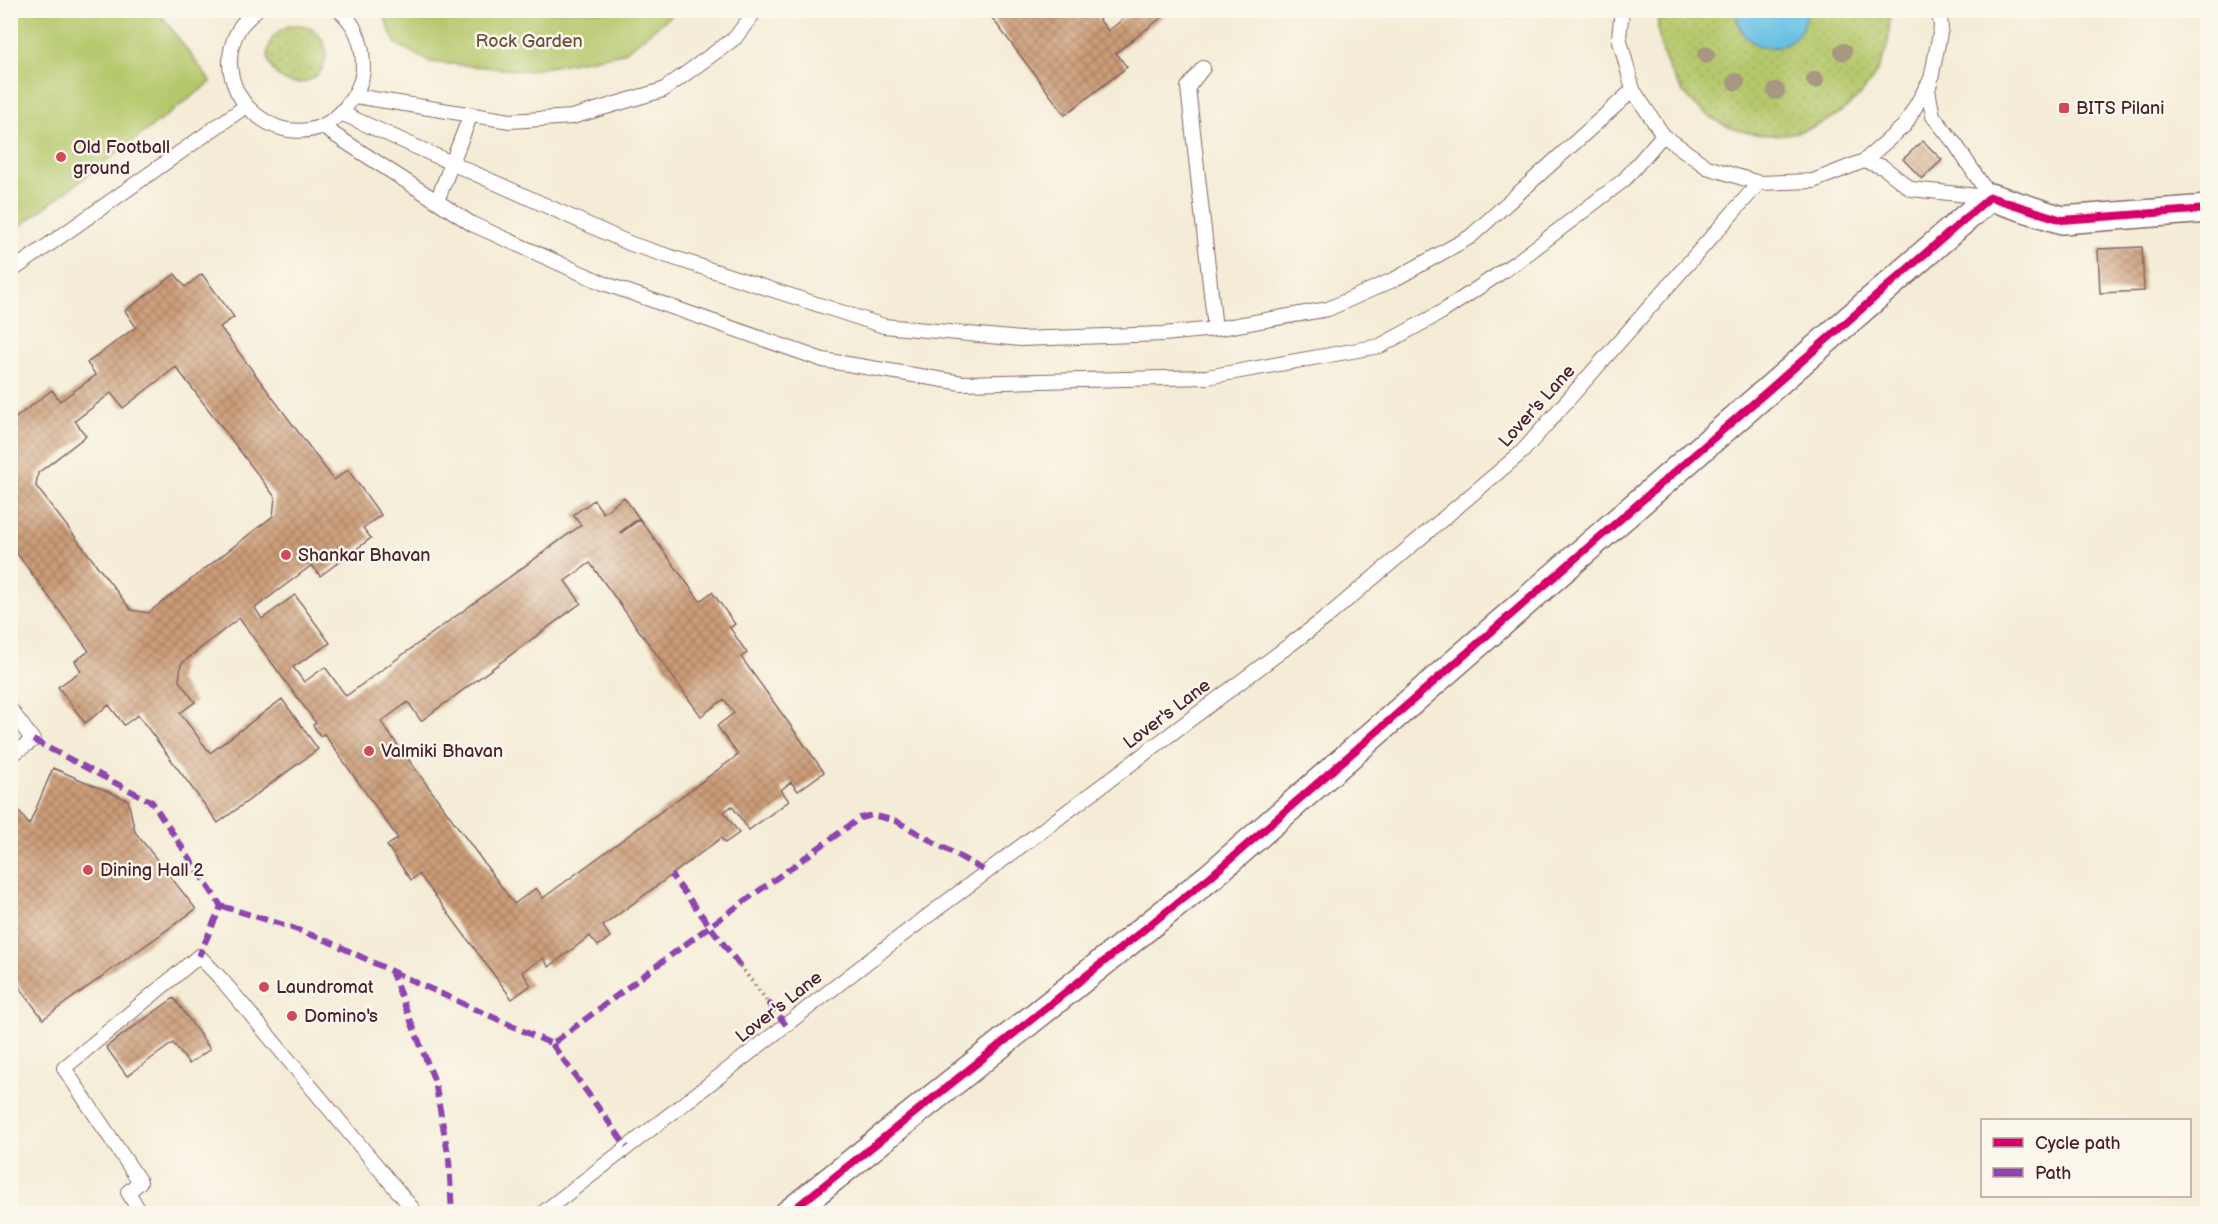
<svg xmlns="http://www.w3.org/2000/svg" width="2218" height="1224" font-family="'Balsamiq Sans',sans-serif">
  <defs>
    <pattern id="grass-dots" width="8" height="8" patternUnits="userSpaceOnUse" patternTransform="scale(1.5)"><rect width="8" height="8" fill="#b5c86c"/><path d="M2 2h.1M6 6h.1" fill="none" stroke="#9dab5e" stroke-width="1.8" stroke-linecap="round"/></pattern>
    <pattern id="building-cross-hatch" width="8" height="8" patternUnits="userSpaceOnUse" patternTransform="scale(1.5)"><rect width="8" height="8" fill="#cb9c77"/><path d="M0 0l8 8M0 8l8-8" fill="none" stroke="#a77f62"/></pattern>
  </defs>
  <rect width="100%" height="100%" fill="#fbf7ec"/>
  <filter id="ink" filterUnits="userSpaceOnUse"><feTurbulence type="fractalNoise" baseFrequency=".0167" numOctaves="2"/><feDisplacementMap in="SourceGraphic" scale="12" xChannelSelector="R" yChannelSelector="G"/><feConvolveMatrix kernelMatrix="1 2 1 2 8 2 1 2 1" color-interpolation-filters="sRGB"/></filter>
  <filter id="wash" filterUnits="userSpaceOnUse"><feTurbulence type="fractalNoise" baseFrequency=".008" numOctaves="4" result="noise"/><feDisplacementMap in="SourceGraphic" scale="24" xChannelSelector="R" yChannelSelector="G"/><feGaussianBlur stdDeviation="1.35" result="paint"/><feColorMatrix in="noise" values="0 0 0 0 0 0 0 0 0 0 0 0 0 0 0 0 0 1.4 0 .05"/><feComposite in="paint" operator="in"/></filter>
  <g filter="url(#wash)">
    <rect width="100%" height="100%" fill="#f4ecd6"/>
    <path fill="url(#grass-dots)" stroke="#80744c" stroke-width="1.5" d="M1658,11h232c-1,11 0,25 -3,36 -30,97 -157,122 -212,33 -13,-22 -19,-44 -17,-69z
      M268 54a29 29 0 1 1 58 0a29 29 0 1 1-58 0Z"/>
    <path fill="#b5c86c" stroke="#80744c" stroke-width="1.5" d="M11,10l147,1 53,71 -200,151z
      M382,11h295l-54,42 -96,18 -97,-9 -35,-19z"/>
    <path fill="#66c1e4" stroke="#587088" stroke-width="1.5" d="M1737,11v-1l70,1c-5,52 -72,45 -70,0z"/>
    <g id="blocks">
      <path fill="url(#building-cross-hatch)" fill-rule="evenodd" d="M986,10h106l16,21 27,-21h36l-55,43 11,14 -62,48z
        M1923,141l19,19 -20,19 -19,-20z
        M2142,247l2,44 -44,2 -2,-44z
        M175,274l10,13 17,-13 32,43 -14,10 114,153 14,-10 33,45 -18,13 8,10 -51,38 -8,-11 -57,43 7,11 33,-24 35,48 -37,24 11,15 21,-15 21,29 235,-171 -8,-10 21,-15 9,13 21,-16 15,21 -19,14 1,1 19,-14 60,82 12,-9 23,32 -5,4 17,25 -6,4 83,115 -26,19 -7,-9 -10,8 8,11 -40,29 -17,-24 -8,6 15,21 -14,10 -4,-5 -118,88 7,11 -12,9 -8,-10 -41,31 -6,-9 -21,14 9,13 -19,14 -93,-125 -8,6 -24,-34 11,-8 -74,-104 -4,2 -7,-11 3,-2 -77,-105 -58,46 -2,17 16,21 -15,11 30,40 72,-54 36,50 -100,74 -80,-108 -14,10 -15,-20 -24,18 -27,-36 23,-16 -6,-10 14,-10 -79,-107v-122l42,-32 8,11 36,-26 -9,-12 49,-36 -11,-16zM176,367l99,130 -2,19 -125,97 -17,-3 -95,-124 2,-13 48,-37 -11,-15 36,-28 12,15zM590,563l111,153 23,-17 10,14 -17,13 21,29 -195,143 -7,-10 -22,16 -133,-182 27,-20 13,19 160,-118 -16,-22z
        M53,768l75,32 7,32 61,77 -153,110 -33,-45v-175l19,26z
        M174,998l36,51 -21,15 -16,-21 -46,33 -21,-29z"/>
    </g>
  </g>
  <g filter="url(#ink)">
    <use href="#blocks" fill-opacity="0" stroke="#866767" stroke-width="1.5"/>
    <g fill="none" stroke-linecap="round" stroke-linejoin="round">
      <defs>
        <path id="service" d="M256,10c-5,6 -12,11 -16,17 -41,69 54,142 105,81 10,-12 18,-25 18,-41 0,-22 -7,-43 -24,-57
          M1622,10l-3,27 14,53 30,45 44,32 52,16 54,-2 51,-20 41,-36 26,-46 10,-51 -2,-18
          M1203,68l-15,19 27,242
          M1930,83l-2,7 5,26 23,29 34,52
          M355,96l155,25 62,-4 91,-27 72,-52 21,-28
          M341,113l290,131 253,82 137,13 142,-5 52,-5 113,-20 67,-30 75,-42 163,-147
          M321,126l151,98 131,59 220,77 139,23 245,-6 173,-31 62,-34 76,-51 106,-81 39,-45
          M1864,161l19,6 28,22 76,8
          M437,201l34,-87
          M10,272l236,-166
          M10,709l23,31 -23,16
          M141,1214l-13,-22 12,-10 -76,-114 135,-112 23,24 195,234
          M541,1214l360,-278 426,-319 195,-165 237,-269"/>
        <path id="minor" d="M788,1214l423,-338 779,-679 72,23 146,-11"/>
      </defs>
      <use href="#service" stroke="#866767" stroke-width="16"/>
      <use href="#minor" stroke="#866767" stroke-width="30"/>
      <path stroke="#866767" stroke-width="4" stroke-dasharray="1.5 4.5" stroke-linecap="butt" d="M740,966l28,36"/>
      <use href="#service" stroke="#fff" stroke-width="14"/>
      <use href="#minor" stroke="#fff" stroke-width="27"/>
      <path stroke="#8e44ad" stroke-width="6" stroke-dasharray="12 6" stroke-linecap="butt" d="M33,740l119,62 69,104 -22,50
        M221,906l60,18 47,17 63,30 44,111 14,77 3,55
        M740,966l-30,-40 150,-108 12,-3 24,6 91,51
        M391,971l161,73 158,-118 -39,-51
        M768,1002l18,23
        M552,1044l75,103"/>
      <defs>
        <path id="cycleway" d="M788,1214l423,-338 779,-679 72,23 146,-11"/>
      </defs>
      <use href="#cycleway" stroke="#fbf7ec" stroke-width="11"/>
      <use href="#cycleway" stroke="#d6006c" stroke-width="8"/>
    </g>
    <g fill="#a89782">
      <circle cx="1843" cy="52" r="9"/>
      <circle cx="1706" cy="55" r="9"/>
      <circle cx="1815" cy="80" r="9"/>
      <circle cx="1736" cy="82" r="9"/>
      <circle cx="1776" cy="91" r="9"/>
    </g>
  </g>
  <g fill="#d1495b" stroke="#fbf7ec" stroke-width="2">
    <rect x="2058" y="102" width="12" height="12" rx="3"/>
    <circle cx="61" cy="157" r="6"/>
    <circle cx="286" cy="555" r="6"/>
    <circle cx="369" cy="751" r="6"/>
    <circle cx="88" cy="870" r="6"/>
    <circle cx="264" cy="987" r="6"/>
    <circle cx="292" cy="1016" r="6"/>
  </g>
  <g text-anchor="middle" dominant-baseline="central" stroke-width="5" stroke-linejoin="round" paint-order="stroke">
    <g font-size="18" fill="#6a523e" stroke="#fbf7ec">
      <text x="529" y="41">Rock Garden</text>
    </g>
    <g font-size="18" fill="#4a1f2b" stroke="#fbf7ec" text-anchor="start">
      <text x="2076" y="108">BITS Pilani</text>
      <text x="73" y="147">Old Football<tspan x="73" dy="21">ground</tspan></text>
      <text x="298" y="555">Shankar Bhavan</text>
      <text x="381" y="751">Valmiki Bhavan</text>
      <text x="100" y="870">Dining Hall 2</text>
      <text x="276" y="987">Laundromat</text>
      <text x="304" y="1016">Domino's</text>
    </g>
    <g font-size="18" fill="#4a1f2b" stroke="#fbf7ec">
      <text transform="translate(1537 406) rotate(-48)">Lover's Lane</text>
      <text transform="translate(1167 714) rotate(-37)">Lover's Lane</text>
      <text transform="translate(779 1007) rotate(-38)">Lover's Lane</text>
    </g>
  </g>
  <rect width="2218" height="1224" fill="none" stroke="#fbf7ec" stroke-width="36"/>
  <rect x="1981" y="1119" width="210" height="78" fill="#fbf7ec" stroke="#b4a19f" stroke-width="1.5"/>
  <rect x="1993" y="1138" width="30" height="9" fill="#d6006c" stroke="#b4a19f" stroke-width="1.5"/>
  <text x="2035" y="1149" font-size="18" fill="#4a1f2b">Cycle path</text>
  <rect x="1993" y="1168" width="30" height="9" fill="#8e44ad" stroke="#b4a19f" stroke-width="1.5"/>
  <text x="2035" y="1179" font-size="18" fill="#4a1f2b">Path</text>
</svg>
